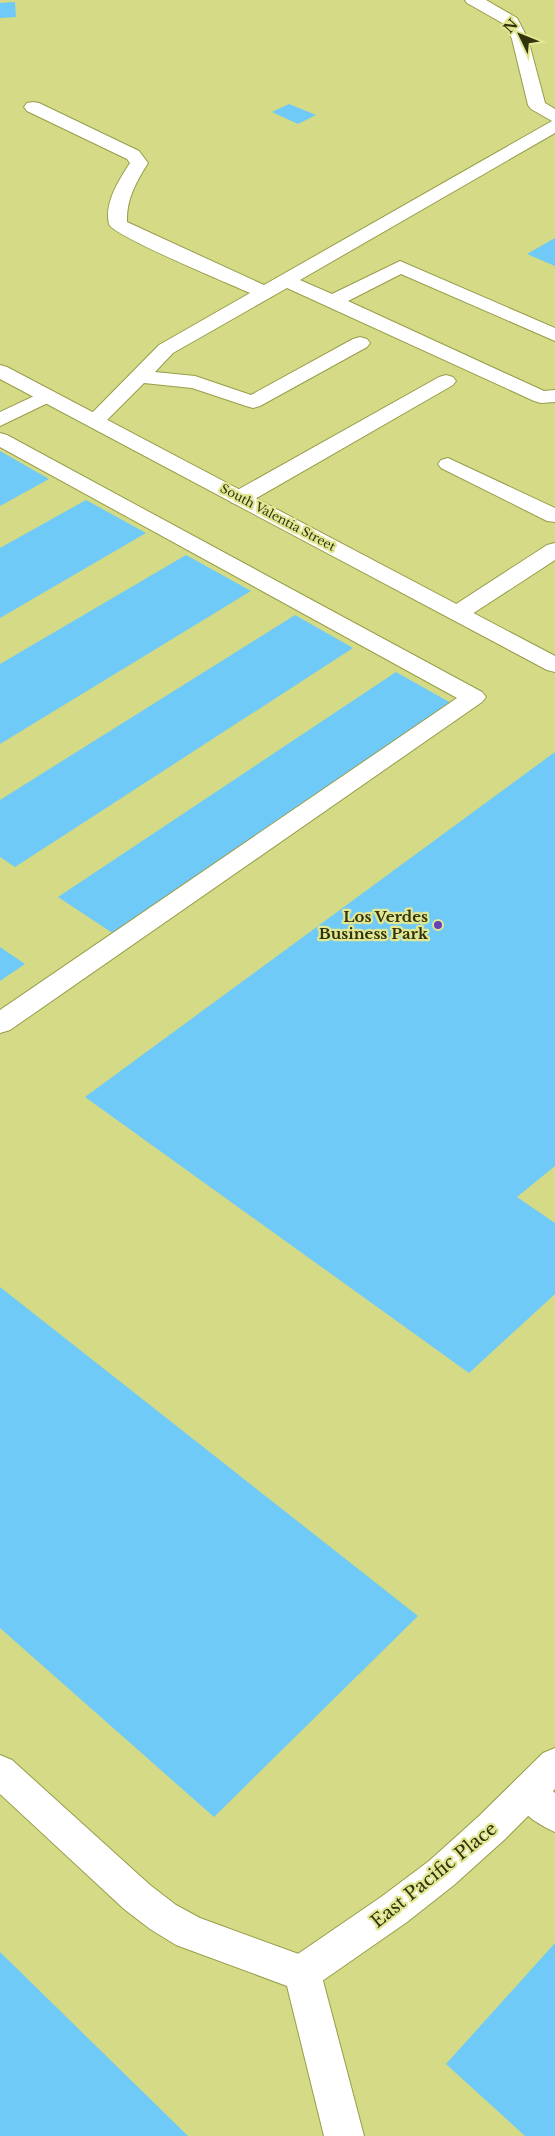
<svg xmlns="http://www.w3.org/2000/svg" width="555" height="2136" font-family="'Libre Baskerville',serif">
  <rect width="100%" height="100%" fill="#d4da85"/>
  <path fill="#6fcaf7" d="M15,2l1,15 -16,1v-15z
    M289,104l27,11 -18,9 -26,-12z
    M555,238v28l-28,-12z
    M0,451l49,28 -49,27z
    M86,500l60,33 -146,85v-70z
    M186,555l65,36 -251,153v-80z
    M295,615l58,33 -338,219 -15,-10v-57z
    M396,672l55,31 -337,231 -56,-37z
    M555,752v414l-38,31 38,26v71l-86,79 -384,-276z
    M0,947l25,17 -25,17z
    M0,1287l418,329 -204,201 -214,-189z
    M555,1943v193h-30l-79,-72z
    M0,1952l188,184h-188z"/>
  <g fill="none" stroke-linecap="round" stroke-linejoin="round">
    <defs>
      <path id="lane" d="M465,0h21l31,18 11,21 17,64 10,6v24l-255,147 32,14 68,-33 155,67v13l-154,-67 -53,27 196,90 11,-1v12l-14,1 -7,-2 -247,-113 -114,65 -18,19 40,4 56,19 102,-56 7,-2 7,2 3,4 -3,4 -107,59 -7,2 -7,-2 -54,-18 -48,-5 -42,42 -7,2 -7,-2 -3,-4 3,-4 71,-72 91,-52c-18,-8 -139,-58 -141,-69 -5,-21 10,-44 21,-61l-3,-4 -100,-48 -3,-4 3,-4 6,-1 6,1 100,48 9,12c-12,19 -22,37 -21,59l137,63 288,-164 -21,-12 -3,-4 -16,-66 -8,-15 -37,-21z
        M446,375l7,2 3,4 -3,4 -205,118 -8,1 -8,-1 -3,-5 3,-5 207,-116z
        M47,390l7,2 3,4 -3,4 -54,26v-14z
        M0,433l7,2 475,257 4,5 -4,5 -472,328 -10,3v-23l457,-312 -457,-251z
        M448,458l107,50v14l-8,-1 -106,-53 -3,-4 3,-4z
        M555,543v17l-89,58 -8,2 -8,-2 -3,-5 3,-5 97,-63z
        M0,1755l12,5 138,125 26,20 24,13 115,42 6,13 43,163h-40l-37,-150 -111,-41 -26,-16 -26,-20 -124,-115z
        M528,1777l13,4 14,12v39c-18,-8 -37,-21 -45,-39l5,-12z"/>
      <path id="street" d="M0,365l7,2 548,289v16l-8,-2 -547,-291z
        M555,1748v41l-51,51 -50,45 -47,37 -92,64 -13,5 -13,-5 -6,-13 6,-13 92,-63 48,-36 50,-45 64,-63z"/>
    </defs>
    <use href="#lane" stroke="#989d49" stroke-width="2"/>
    <use href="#street" stroke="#989d49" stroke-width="2"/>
    <use href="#lane" fill="#fff" fill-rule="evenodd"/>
    <use href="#street" fill="#fff" fill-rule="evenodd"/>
  </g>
  <circle fill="#6541b9" stroke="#e1e792" stroke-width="2" cx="438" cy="925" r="5"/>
  <g text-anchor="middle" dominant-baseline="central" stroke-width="4.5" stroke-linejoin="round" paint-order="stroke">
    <g font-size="12" fill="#31330f" stroke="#e1e792">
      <text transform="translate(278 517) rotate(28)">South Valentia Street</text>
    </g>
    <g font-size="15" font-weight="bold" fill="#31330f" stroke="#e1e792" text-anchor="end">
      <text x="428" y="916">Los Verdes<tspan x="428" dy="17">Business Park</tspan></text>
    </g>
    <g font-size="18" fill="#31330f" stroke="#e1e792">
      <text transform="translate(434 1875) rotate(-39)">East Pacific Place</text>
    </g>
  </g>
  <g transform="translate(520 35) rotate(313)" stroke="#e1e792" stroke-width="4" paint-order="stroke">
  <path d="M0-4L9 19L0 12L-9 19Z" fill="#31330f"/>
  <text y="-8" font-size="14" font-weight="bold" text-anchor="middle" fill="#31330f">N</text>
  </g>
</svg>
